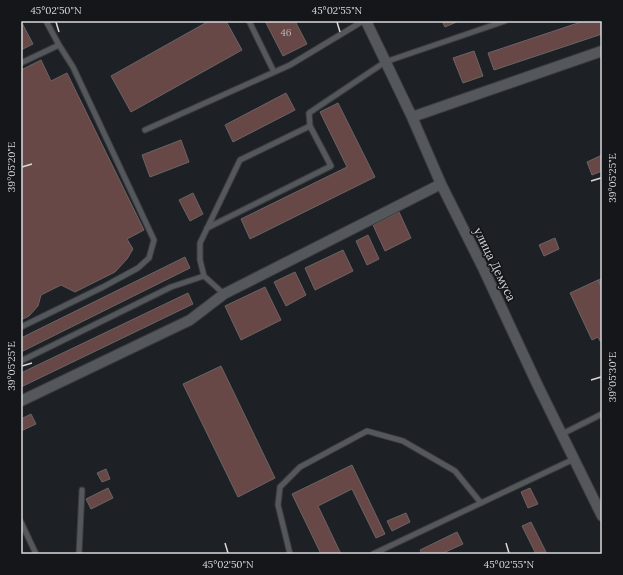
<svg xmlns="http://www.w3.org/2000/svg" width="623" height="575" font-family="Lora,serif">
  <rect width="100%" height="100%" fill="#1d2024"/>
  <path fill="#684846" stroke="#6b6464" d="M21,21l12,23 -12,6z
    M209,21h17l16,29 -111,62 -20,-36z
    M265,21h30l12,23 -24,12z
    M442,21h17l-14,6z
    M584,21h18v13l-108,36 -6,-17z
    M474,51l9,25 -20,7 -10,-25z
    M41,60l10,21 16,-8 77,157 -17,9 6,10 -6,10 -12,13 -40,20 -14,-7 -20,10 -3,11 -9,10 -8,4v-250z
    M286,93l9,17 -62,32 -8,-17z
    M338,103l37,74 -125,62 -9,-20 106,-52 -27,-55z
    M181,140l8,22 -39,15 -8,-22z
    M602,155v16l-10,4 -5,-13z
    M193,193l10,21 -13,7 -11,-21z
    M399,212l12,26 -26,13 -12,-26z
    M368,235l11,24 -12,6 -11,-24z
    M555,238l4,11 -15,7 -5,-11z
    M343,250l10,21 -38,19 -10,-22z
    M185,257l5,11 -169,84v-14z
    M295,272l11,23 -20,11 -12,-24z
    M602,279v10l-4,-9z
    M598,280l4,9v51l-2,1 -2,-4 -6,3 -22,-47z
    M265,287l16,33 -40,20 -16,-34z
    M188,293l5,11 -172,83v-14z
    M221,366l54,112 -37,19 -55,-113z
    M31,414l5,10 -15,7v-12z
    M352,465l33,69 -9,4 -24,-49 -34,17 23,48h-20l-29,-60z
    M106,469l4,10 -8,3 -5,-9z
    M108,488l5,10 -22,11 -5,-10z
    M530,488l8,16 -10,4 -7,-16z
    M406,513l4,9 -18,9 -5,-10z
    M531,522l16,32h-11l-14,-28z
    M457,532l6,12 -22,10h-19l-2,-4z"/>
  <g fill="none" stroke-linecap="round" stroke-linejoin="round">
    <defs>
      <path id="service" d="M249,21l25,51
        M21,63l38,-18
        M145,130l145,-65 73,-44
        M207,228l124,-62 -21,-40
        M204,276l-4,-16v-17l40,-83 70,-34 -1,-13 76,-51 120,-41
        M21,327l82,-40 35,-19 11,-10 5,-18 -81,-173 -14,-22 -13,-24
        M21,361l150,-74 33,-11 20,18
        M562,434l40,-20
        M21,522l15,32
        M79,554l3,-64
        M290,554l-12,-49 2,-18 20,-20 67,-36 36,10 52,30 26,32
        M373,554l201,-95"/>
      <path id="minor" d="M366,21l46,96 29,67 42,84 55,118 64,130
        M412,117l190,-66
        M21,401l169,-81 34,-26 217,-110"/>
    </defs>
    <use href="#service" stroke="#3a3b3f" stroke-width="7"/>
    <use href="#minor" stroke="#3a3b3f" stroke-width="12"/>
    <use href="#service" stroke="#54575b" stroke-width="5"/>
    <use href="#minor" stroke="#54575b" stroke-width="10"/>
  </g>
  <path fill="none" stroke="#d7d9dc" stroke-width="1.5" d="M56,22l3,10M337,22l3,10M22,167l10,-3M591,181l10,-3M22,366l10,-3M591,380l10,-3M225,543l3,10M506,543l3,10"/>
  <g text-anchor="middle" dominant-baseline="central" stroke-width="3.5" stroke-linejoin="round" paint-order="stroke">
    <g font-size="10" fill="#bbb5b6">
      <text x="286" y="32">46</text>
    </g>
    <g font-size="12" fill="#d7d9dc" stroke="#14161a">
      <text transform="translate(495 264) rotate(64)">улица Демуса</text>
    </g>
  </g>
  <rect width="623" height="575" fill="none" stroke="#14161a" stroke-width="44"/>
  <rect x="22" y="22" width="579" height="531" fill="none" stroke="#d7d9dc" stroke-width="1.5"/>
  <g font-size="10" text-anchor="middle" fill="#d7d9dc">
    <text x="56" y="14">45°02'50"N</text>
    <text x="337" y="14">45°02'55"N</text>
    <text transform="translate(11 167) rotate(-90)" y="4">39°05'20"E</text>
    <text transform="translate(612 178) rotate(-90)" y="4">39°05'25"E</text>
    <text transform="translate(11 366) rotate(-90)" y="4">39°05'25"E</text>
    <text transform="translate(612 377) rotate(-90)" y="4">39°05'30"E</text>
    <text x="228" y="568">45°02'50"N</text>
    <text x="509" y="568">45°02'55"N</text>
  </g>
</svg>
